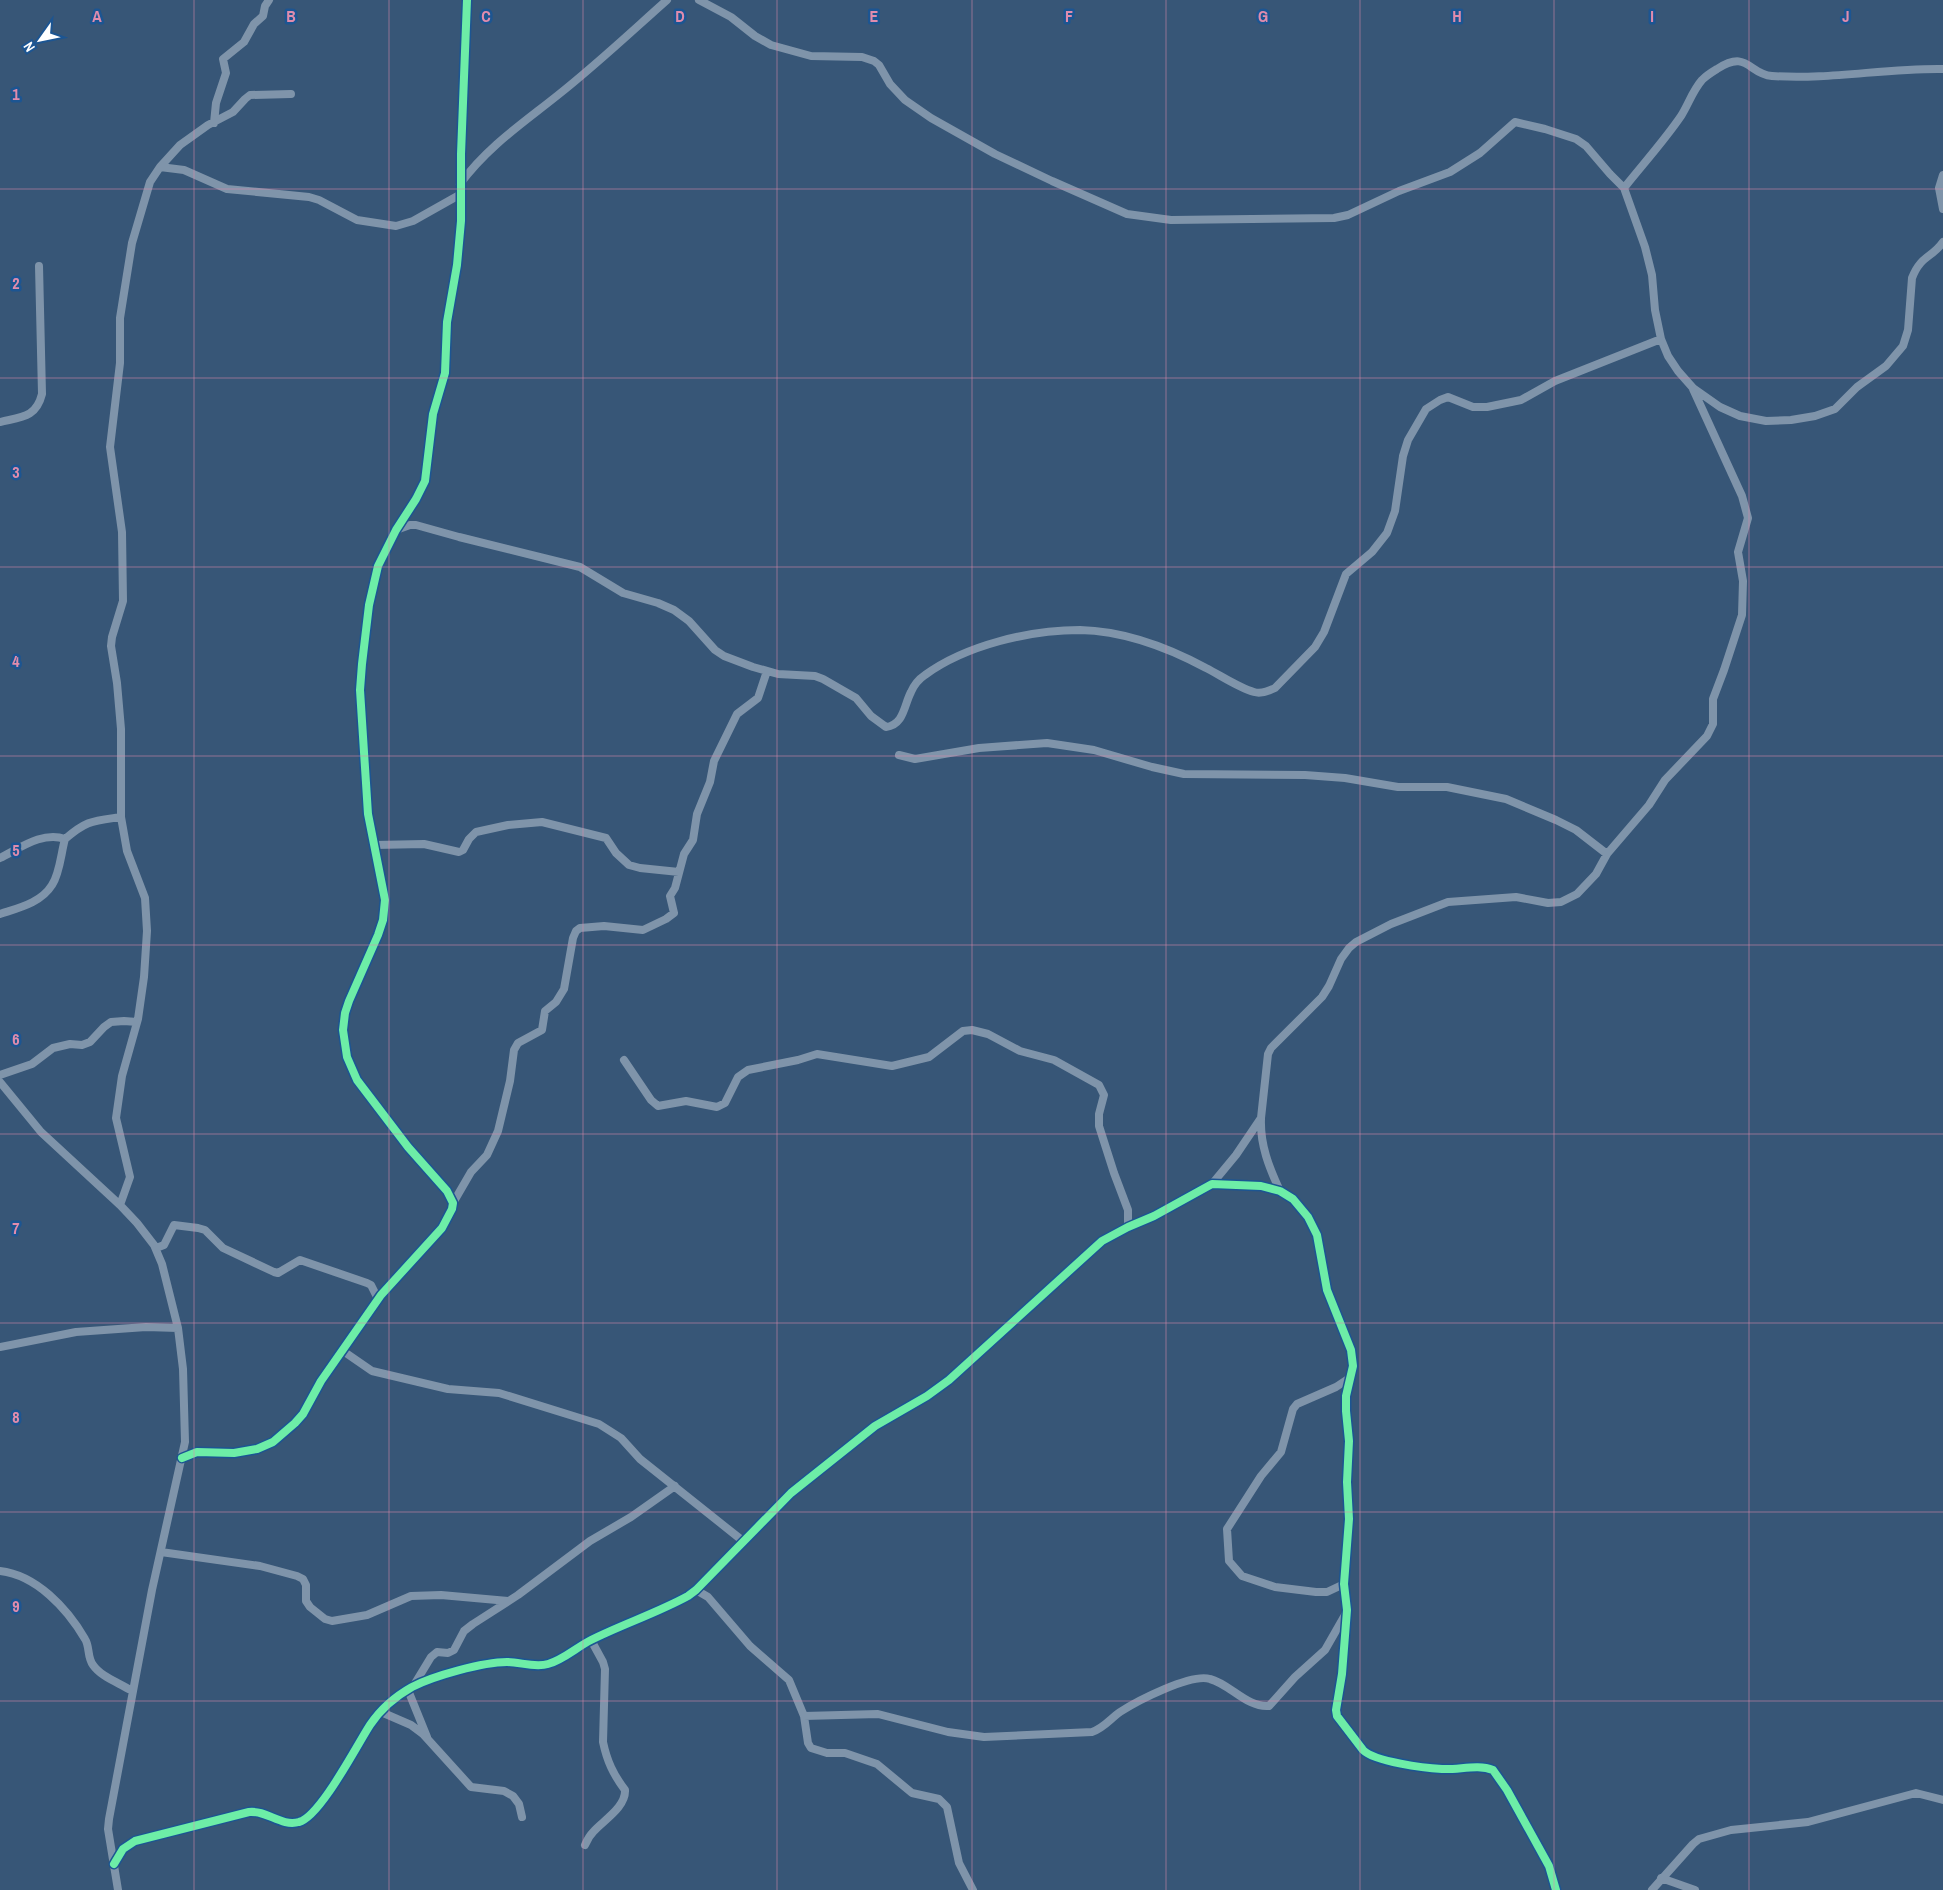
<svg xmlns="http://www.w3.org/2000/svg" width="1943" height="1890" font-family="'Archivo Narrow',sans-serif">
  <rect width="100%" height="100%" fill="#375677"/>
  <g fill="none" stroke-linecap="round" stroke-linejoin="round">
    <path stroke="#7f94aa" stroke-width="8" d="M699,0l32,17 24,19 16,9 40,11 51,1 12,4 5,4 11,19 15,16 26,18 64,36 57,27 75,33 44,6 163,-2 14,-3 51,-24 51,-19 30,-19 35,-31 30,7 31,10 10,7 24,28 14,14 21,59 7,28 3,35 6,29 7,17 10,15 15,17 27,19 20,9 26,5 25,-1 24,-4 20,-7 22,-22 29,-21 17,-20 5,-16 4,-52c9,-23 20,-20 31,-36
      M214,123l2,-20 10,-30 -3,-14 21,-17 10,-18 9,-8 2,-10 4,-6
      M160,167l20,-22 28,-20 25,-13 12,-13 5,-4 41,-1
      M1943,175l-4,13 4,21
      M460,184c27,-37 63,-61 98,-89 38,-30 73,-63 109,-95
      M1624,188c19,-24 40,-47 57,-72 7,-11 12,-26 21,-36 4,-4 10,-8 15,-11 31,-20 31,5 55,7 57,4 114,-8 171,-7
      M0,422c21,-5 36,-4 42,-28l-3,-128
      M396,530l14,-5h6l43,12 121,30 43,26 35,10 16,7 15,11 26,29 9,6 29,11 25,7 37,2 8,3 33,19 15,18 15,11c18,-2 18,-22 25,-35 3,-7 8,-13 14,-17 41,-30 105,-45 155,-45 45,1 87,17 126,38 14,7 33,20 48,24 7,2 15,-1 21,-4l40,-41 9,-15 22,-58 26,-22 15,-19 8,-22 8,-55 5,-16 18,-31 14,-9 8,-3 25,10h14l34,-7 34,-19 106,-42
      M899,755l16,4 64,-11 68,-5 47,7 58,17 32,7 121,1 40,3 53,9h49l59,12 50,21 20,10 31,24
      M375,845l49,-1 35,8 4,-2 6,-11 7,-7 32,-7 34,-3 64,16 10,15 13,12 11,3 39,4
      M0,858c20,-10 43,-27 65,-19 22,-19 28,-18 56,-22
      M0,914c18,-6 41,-11 52,-29 8,-12 9,-32 13,-46
      M624,1060l27,40 7,6 28,-5 31,6 8,-4 13,-26 10,-7 50,-10 19,-6 75,12 37,-9 34,-26 9,-1 16,4 32,17 34,9 45,25 5,10 -5,19v12l15,47 14,37v17
      M0,1075l32,-11 21,-16 17,-4 12,1 8,-3 14,-15 7,-5 13,-1 13,1
      M0,1082l41,50 79,73 17,18 17,22 8,19 16,64 5,41 2,73 -33,148 -43,229 -1,10 10,61
      M1261,1119c-1,26 8,48 19,72
      M1212,1184l24,-29 25,-37 7,-64 3,-6 51,-51 7,-11 12,-27 8,-11 7,-6 35,-18 57,-22 68,-5 32,6 13,-1 16,-8 19,-20 11,-20 42,-49 16,-25 42,-44 6,-12v-25l11,-29 18,-55 1,-34 -5,-29 10,-34 -6,-22 -49,-107
      M453,1203l18,-31 16,-17 11,-24 12,-50 4,-31 4,-7 24,-13 3,-19 11,-9 8,-13 9,-51 3,-7 4,-3 24,-2 39,4 23,-11 8,-6 -4,-17 5,-8 9,-34 9,-14 4,-26 13,-32 4,-21 23,-47 21,-16 9,-27
      M120,1205l10,-28 -14,-59 6,-42 16,-57 6,-42 3,-46 -2,-33 -18,-47 -6,-34v-88l-4,-46 -6,-37 1,-9 11,-36 -1,-69 -12,-85 10,-84v-45l12,-75 18,-61 10,-15 24,3 43,19 82,8 10,3 38,20 39,6 17,-5 48,-27
      M156,1248l8,-3 10,-20 24,3 7,2 18,18 51,24 4,1 22,-13 67,23 4,2 7,14
      M0,1347l76,-15 70,-5 32,1
      M343,1351l29,20 76,18 51,4 100,31 22,14 19,21 103,82
      M182,1458l15,-6 37,1 23,-4 16,-7 22,-19 8,-9 18,-33 60,-86 61,-67 10,-19 1,-6 -6,-12 -39,-44 -51,-67 -10,-23 -4,-27 2,-17 4,-12 29,-66 5,-15 2,-20 -17,-86 -8,-124 2,-26 7,-59 9,-39 18,-36 20,-31 9,-18 8,-67 12,-41 2,-51 10,-57 4,-44v-67l6,-154
      M161,1552l99,14 37,10 6,3 3,6v16l4,6 15,12 7,2 35,-6 44,-19 30,-1 67,6
      M0,1571c36,4 67,37 85,68 5,8 2,18 8,26 8,12 27,18 39,26
      M1344,1584l-17,8h-11l-41,-5 -33,-11 -13,-15 -2,-32 34,-53 20,-24 12,-43 4,-5 39,-17 15,-10
      M696,1590l12,7 42,49 39,34 15,36 4,27 3,5 16,5h18l32,11 35,29 27,6 8,8 12,56 14,27
      M414,1685l17,-28 6,-5 11,1 6,-3 10,-19 9,-7 45,-29 72,-54 41,-24 44,-31
      M408,1690l19,47
      M381,1712l30,13 12,9 48,53 33,4 9,5 6,8 3,13
      M804,1716l74,-2 70,18 36,5 108,-5c12,-4 18,-13 28,-20 17,-11 71,-39 90,-33 20,5 37,29 59,27l26,-29 30,-27 20,-35
      M585,1845c2,-5 5,-10 9,-14 10,-11 32,-24 31,-41 -12,-16 -18,-29 -22,-48l2,-73 -2,-7 -12,-22
      M114,1864l9,-15 12,-8 114,-29c18,-2 32,15 50,10 21,-5 58,-77 71,-97 10,-15 26,-29 42,-38 21,-11 71,-25 95,-25 13,0 28,6 41,2 15,-4 29,-17 43,-24 32,-16 66,-27 97,-44l8,-6 95,-97 84,-67 52,-30 22,-16 153,-139 26,-14 26,-11 58,-32 49,2 19,5 13,8 15,18 9,18 10,55 24,60 2,16 -7,30v15l3,30 -2,41 2,37 -5,65 3,26 -5,64 -6,36 1,6 26,34c12,12 62,18 79,19 17,1 36,-5 51,1l14,20 42,76 7,24
      M1661,1878l34,12
      M1652,1890l41,-46 6,-5 32,-9 77,-8 108,-29 27,7"/>
    <defs>
      <path id="cycleway" d="M182,1458l15,-6 37,1 23,-4 16,-7 22,-19 8,-9 18,-33 60,-86 61,-67 10,-19 1,-6 -6,-12 -39,-44 -51,-67 -10,-23 -4,-27 2,-17 4,-12 29,-66 5,-15 2,-20 -17,-86 -8,-124 2,-26 7,-59 9,-39 18,-36 20,-31 9,-18 8,-67 12,-41 2,-51 10,-57 4,-44v-67l6,-154
        M114,1864l9,-15 12,-8 114,-29c18,-2 32,15 50,10 21,-5 58,-77 71,-97 10,-15 26,-29 42,-38 21,-11 71,-25 95,-25 13,0 28,6 41,2 15,-4 29,-17 43,-24 32,-16 66,-27 97,-44l8,-6 95,-97 84,-67 52,-30 22,-16 153,-139 26,-14 26,-11 58,-32 49,2 19,5 13,8 15,18 9,18 10,55 24,60 2,16 -7,30v15l3,30 -2,41 2,37 -5,65 3,26 -5,64 -6,36 1,6 26,34c12,12 62,18 79,19 17,1 36,-5 51,1l14,20 42,76 7,24"/>
    </defs>
    <use href="#cycleway" stroke="#1c5592" stroke-width="11"/>
    <use href="#cycleway" stroke="#6deda7" stroke-width="8"/>
  </g>
  <path fill="none" stroke="#e08cad" stroke-width="1" stroke-opacity="0.55" d="M194,0v1890M389,0v1890M583,0v1890M777,0v1890M972,0v1890M1166,0v1890M1360,0v1890M1554,0v1890M1749,0v1890M0,189h1943M0,378h1943M0,567h1943M0,756h1943M0,945h1943M0,1134h1943M0,1323h1943M0,1512h1943M0,1701h1943"/>
  <g font-size="16" text-anchor="middle" font-weight="bold" fill="#e08cad" stroke="#1c5592" stroke-width="5" stroke-linejoin="round" paint-order="stroke">
    <text x="97" y="22">A</text>
    <text x="291" y="22">B</text>
    <text x="486" y="22">C</text>
    <text x="680" y="22">D</text>
    <text x="874" y="22">E</text>
    <text x="1069" y="22">F</text>
    <text x="1263" y="22">G</text>
    <text x="1457" y="22">H</text>
    <text x="1652" y="22">I</text>
    <text x="1846" y="22">J</text>
    <text x="16" y="100">1</text>
    <text x="16" y="289">2</text>
    <text x="16" y="478">3</text>
    <text x="16" y="667">4</text>
    <text x="16" y="856">5</text>
    <text x="16" y="1045">6</text>
    <text x="16" y="1234">7</text>
    <text x="16" y="1423">8</text>
    <text x="16" y="1612">9</text>
  </g>
  <g transform="translate(40 40) rotate(237)" stroke="#1c5592" stroke-width="4" paint-order="stroke">
  <path d="M0-4L9 19L0 12L-9 19Z" fill="#ffffff"/>
  <text y="-8" font-size="14" font-weight="bold" text-anchor="middle" fill="#ffffff">N</text>
  </g>
</svg>
